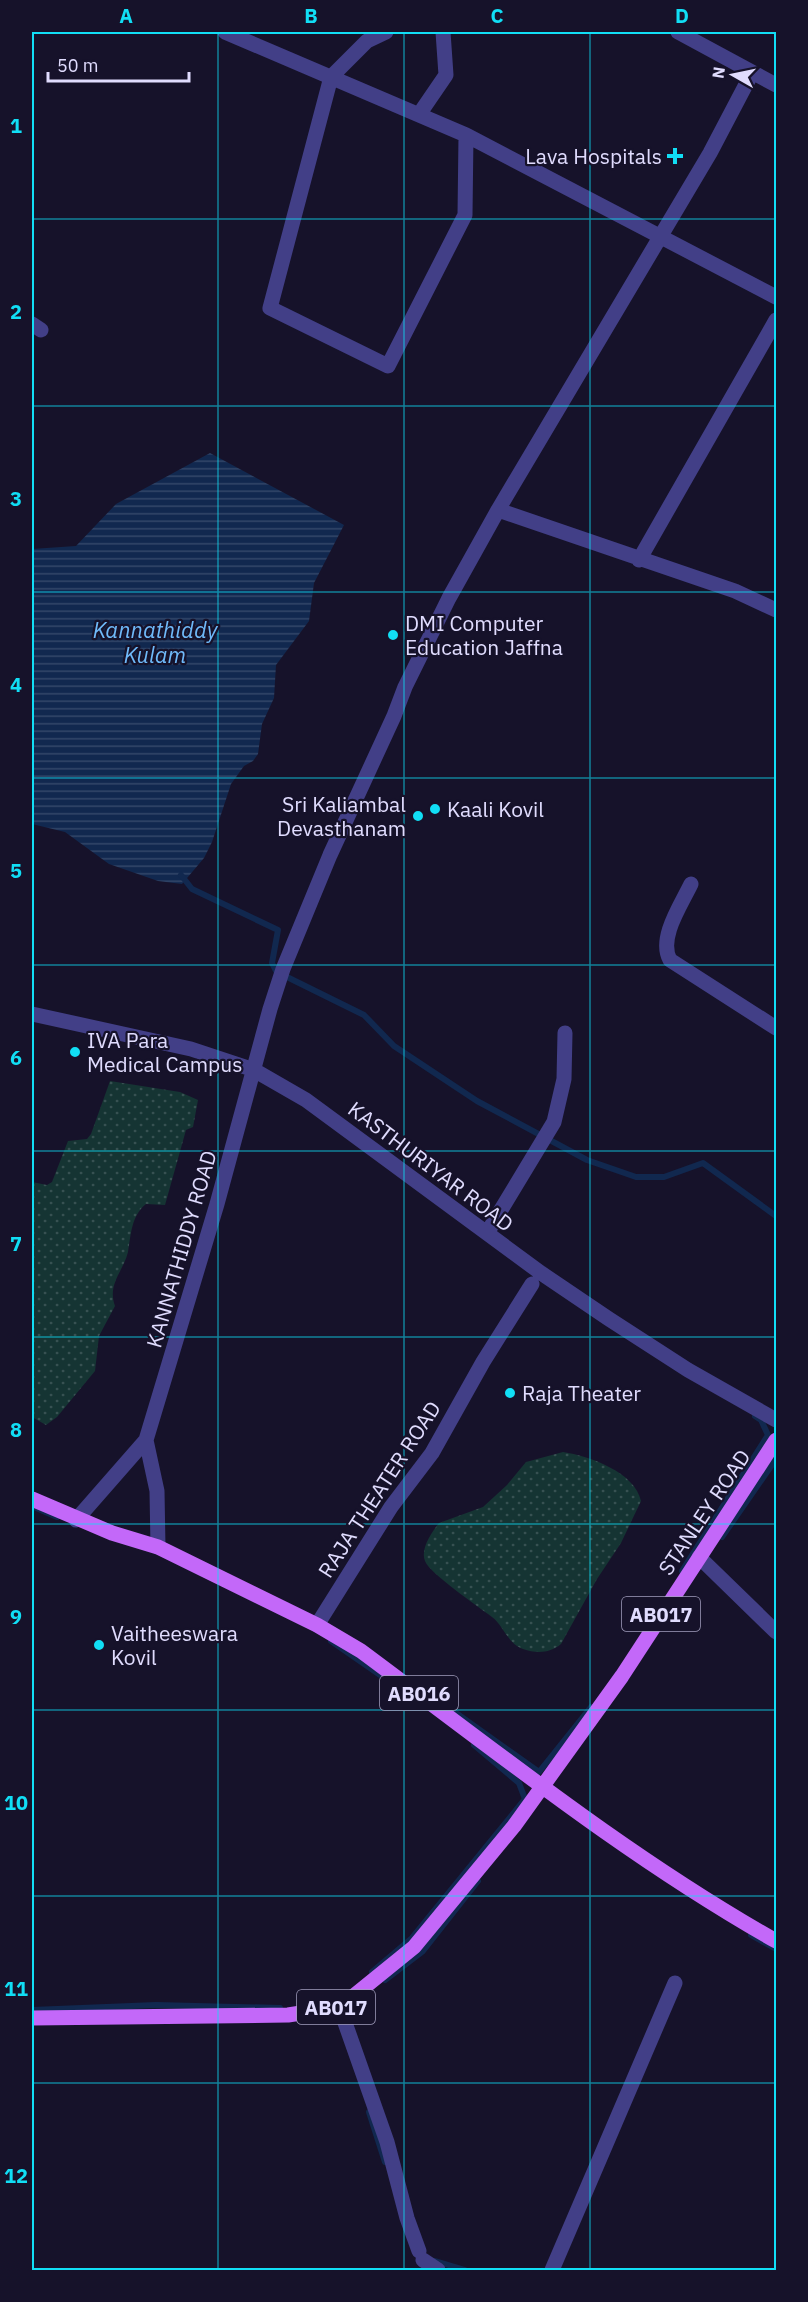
<svg xmlns="http://www.w3.org/2000/svg" width="808" height="2302" font-family="'IBM Plex Sans',sans-serif">
  <defs>
    <pattern id="green-dots" width="8" height="8" patternUnits="userSpaceOnUse" patternTransform="scale(1.5)"><rect width="8" height="8" fill="#153433"/><path d="M2 2h.1M6 6h.1" fill="none" stroke="#375152" stroke-width="1.8" stroke-linecap="round"/></pattern>
    <pattern id="water-rules" width="6" height="5" patternUnits="userSpaceOnUse" patternTransform="scale(1.5)"><rect width="6" height="5" fill="#11284f"/><path d="M0 2.5h6" fill="none" stroke="#334769"/></pattern>
  </defs>
  <rect width="100%" height="100%" fill="#16122a"/>
  <path fill="url(#green-dots)" d="M110,1081l70,11 18,8 -5,27 -7,3 -21,75 -19,-1c-15,12 -15,31 -18,48 -5,20 -21,32 -13,54l-16,30 -4,35 -38,46 -11,8 -14,-8v-235l15,3 5,-3 16,-41 19,-2 4,-5z
    M563,1452c26,4 72,20 78,49l-20,42 -24,36 -36,65c-11,9 -24,10 -38,5 -16,-6 -19,-23 -31,-32 -13,-10 -63,-44 -67,-56 -5,-12 7,-29 14,-38l44,-16 24,-22 19,-23z"/>
  <path fill="url(#water-rules)" d="M210,453l134,72 -30,58 -5,38 -33,44 -2,33 -12,26 -4,30 -5,7 -9,5 -13,18 -19,58 -8,16 -22,26 -24,-3 -49,-17 -44,-32 -33,-8v-275l44,-3 40,-42z"/>
  <g fill="none" stroke-linecap="round" stroke-linejoin="round">
    <path stroke="#11284f" stroke-width="6" d="M181,875l11,14 86,41 -6,33 4,8
      M287,977l77,38 30,31 83,55 110,59 49,17h28l39,-14 73,53
      M34,1507l23,10
      M722,1537l54,-78
      M682,1571l86,-136 -7,-15 -6,-4
      M331,1641l65,45
      M449,1708l90,64 52,-65
      M751,1935l25,14
      M372,1972l40,-34 113,-139 -6,-16 -45,-38
      M385,1980l38,-29 55,-70
      M32,2010l124,-5 124,3
      M369,2112l16,50
      M435,2261l30,9"/>
    <path stroke="#423f87" stroke-width="15" d="M225,32l241,103 310,162
      M386,32l-19,9 -36,36 -61,231 118,58 77,-151 1,-80
      M678,32l98,53
      M420,113l26,-38 -3,-43
      M32,324l9,6
      M498,510l237,81 41,19
      M639,560l137,-240
      M691,884c-10,21 -33,54 -21,76l106,68
      M32,1014l159,35 63,21 52,30 235,173 68,46 79,51 88,50
      M487,1233l67,-111 10,-43 1,-46
      M146,1440l71,-236 53,-195 13,-40 47,-114 64,-139 11,-29 44,-89 49,-88 212,-357 42,-80
      M76,1520l70,-80 11,51 1,56
      M699,1557l77,75
      M317,1625l74,-118 41,-54 51,-91 49,-78
      M343,2017l44,125 20,76 12,33
      M423,2260l15,10
      M552,2270l123,-287"/>
    <path stroke="#c368f9" stroke-width="15" d="M32,1499l80,34 46,14 159,78 44,26c136,101 268,207 415,290
      M32,2018l256,-3 52,-8 74,-60 100,-121 108,-150 154,-236"/>
  </g>
  <path fill="none" stroke="#11def5" stroke-width="1.5" stroke-opacity="0.55" d="M218,32v2238M404,32v2238M590,32v2238M32,219h744M32,406h744M32,592h744M32,778h744M32,965h744M32,1151h744M32,1337h744M32,1524h744M32,1710h744M32,1896h744M32,2083h744"/>
  <g fill="#11def5" stroke="#16122a" stroke-width="2">
    <path d="M672 147h6v6h6v6h-6v6h-6v-6h-6v-6h6z"/>
    <circle cx="393" cy="635" r="6"/>
    <circle cx="435" cy="809" r="6"/>
    <circle cx="418" cy="816" r="6"/>
    <circle cx="75" cy="1052" r="6"/>
    <circle cx="510" cy="1393" r="6"/>
    <circle cx="99" cy="1645" r="6"/>
  </g>
  <g text-anchor="middle" dominant-baseline="central" stroke-width="4.5" stroke-linejoin="round" paint-order="stroke">
    <g fill="#16122a" stroke="#a39fbe" stroke-width="1.5">
      <rect x="622" y="1597" width="78" height="34" rx="4.5"/>
      <rect x="380" y="1676" width="78" height="34" rx="4.5"/>
      <rect x="297" y="1990" width="78" height="34" rx="4.5"/>
    </g>
    <g font-size="20" font-weight="bold" fill="#e0dcfe">
      <text x="661" y="1614">AB017</text>
      <text x="419" y="1693">AB016</text>
      <text x="336" y="2007">AB017</text>
    </g>
    <g font-size="21" fill="#e0dcfe" stroke="#16122a" text-anchor="start">
      <text x="662" y="156" text-anchor="end">Lava Hospitals</text>
      <text x="405" y="623">DMI Computer<tspan x="405" dy="24">Education Jaffna</tspan></text>
      <text x="406" y="804" text-anchor="end">Sri Kaliambal<tspan x="406" dy="24">Devasthanam</tspan></text>
      <text x="447" y="809">Kaali Kovil</text>
      <text x="87" y="1040">IVA Para<tspan x="87" dy="24">Medical Campus</tspan></text>
      <text x="522" y="1393">Raja Theater</text>
      <text x="111" y="1633">Vaitheeswara<tspan x="111" dy="24">Kovil</tspan></text>
    </g>
    <g font-size="21" fill="#e0dcfe" stroke="#16122a">
      <text transform="translate(431 1166) rotate(37)">KASTHURIYAR ROAD</text>
      <text transform="translate(181 1249) rotate(-74)">KANNATHIDDY ROAD</text>
      <text transform="translate(379 1489) rotate(-57)">RAJA THEATER ROAD</text>
      <text transform="translate(704 1512) rotate(-56)">STANLEY ROAD</text>
    </g>
    <g font-size="22" font-style="italic" fill="#6fb9f9" stroke="#16122a">
      <text x="155" y="629">Kannathiddy<tspan x="155" dy="25">Kulam</tspan></text>
    </g>
  </g>
  <rect width="808" height="2302" fill="none" stroke="#16122a" stroke-width="66"/>
  <g transform="translate(733 75) rotate(279)" stroke="#16122a" stroke-width="4.5" paint-order="stroke">
  <path d="M0-4.5L10 22L0 15L-10 22Z" fill="#e0dcfe"/>
  <text y="-9" font-size="16" font-weight="bold" text-anchor="middle" fill="#e0dcfe">N</text>
  </g>
  <path d="M48 72v9h141v-9" fill="none" stroke="#e0dcfe" stroke-width="3"/>
  <text x="57" y="72" font-size="18" fill="#e0dcfe" stroke="#16122a" stroke-width="4.5" paint-order="stroke">50 m</text>
  <rect x="33" y="33" width="742" height="2236" fill="none" stroke="#11def5" stroke-width="2"/>
  <g font-size="20" text-anchor="middle" font-weight="bold" fill="#11def5">
    <text x="126" y="23">A</text>
    <text x="311" y="23">B</text>
    <text x="497" y="23">C</text>
    <text x="682" y="23">D</text>
    <text x="16" y="133">1</text>
    <text x="16" y="319">2</text>
    <text x="16" y="506">3</text>
    <text x="16" y="692">4</text>
    <text x="16" y="878">5</text>
    <text x="16" y="1065">6</text>
    <text x="16" y="1251">7</text>
    <text x="16" y="1437">8</text>
    <text x="16" y="1624">9</text>
    <text x="16" y="1810">10</text>
    <text x="16" y="1996">11</text>
    <text x="16" y="2183">12</text>
  </g>
</svg>
